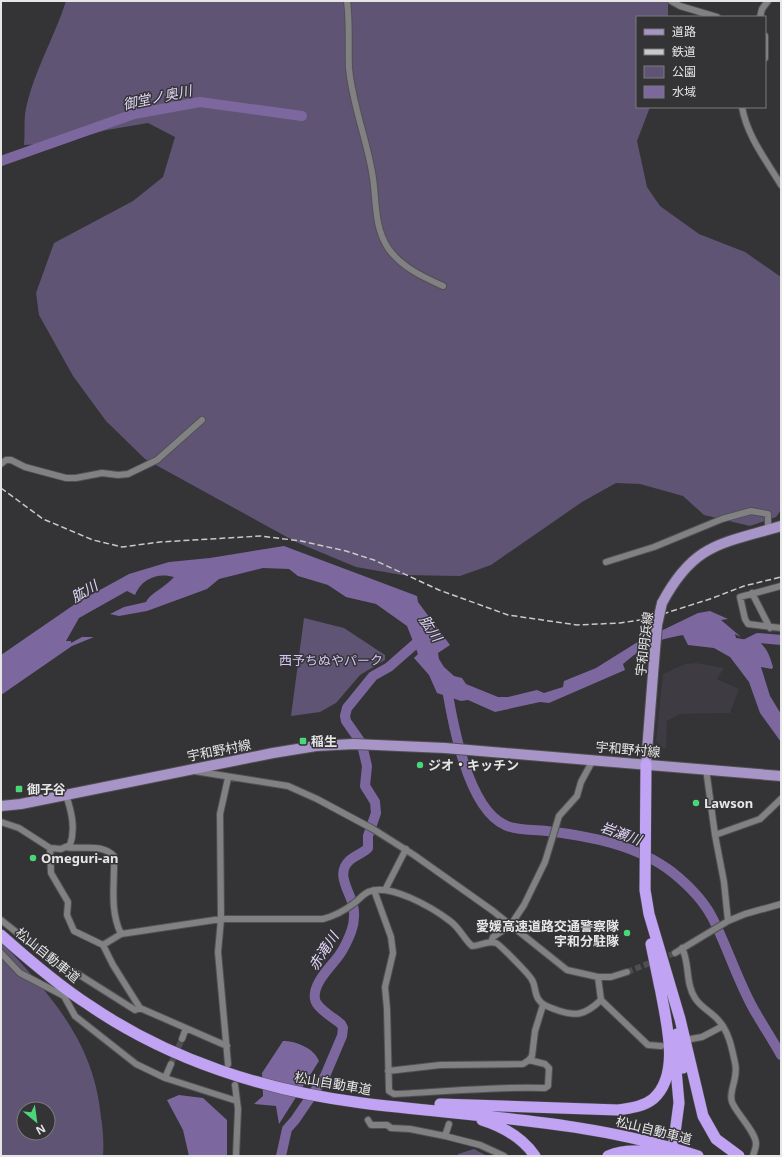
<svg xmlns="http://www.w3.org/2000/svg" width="782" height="1157" font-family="'Noto Sans','Noto Sans JP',sans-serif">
  <rect width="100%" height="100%" fill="#343336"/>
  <path fill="#3e3b43" d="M696,663l28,5 -7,11 22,10 -9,24 -51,1 -12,7 -1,27h-3l-7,-7 7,-67 22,-10z"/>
  <path fill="#5f5474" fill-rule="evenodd" d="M66,1h602v16h-31v90h13l-13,34 10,46 13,19 39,28 46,18 36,25v233l-5,7 -26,9 -46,-11 -21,-19 -43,-12 -24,-1 -34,19 -91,63 -31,11 -58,-1 -46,-8 -60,-25 -151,-83 -39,-38 -33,-45 -34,-61 -3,-22 18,-50 79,-42 30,-24 12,-40 -27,-14 -41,7 -49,13 -34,2c1,-10 0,-21 1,-31 7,-40 29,-75 41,-113z
    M304,618l40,10 41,27v5l-25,15 -24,28 -16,9 -29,4z
    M1,941c49,54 93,100 100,176 2,13 3,26 2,39h-102zM24,1109h24v24h-24z
    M474,1149l13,7h-30l1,-2z"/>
  <path fill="#7c689e" d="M284,546l133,50 1,6 32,43 -12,8 1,6 5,8 10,9 8,2 4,6 32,13h10l29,-7 7,3 19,-6 1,-6 32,-13 40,-25 62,-30 12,-2 18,8 -7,1 20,17 -6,-3 1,4 12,2 6,-2c12,8 15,15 19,29l-1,2 -11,-2 9,29 11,18v28l-21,-29 -11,-31 -19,-25 -16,-9 -26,-3 -5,-10c-29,5 -38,11 -60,29l2,6 -76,33 -9,-1 -45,10 -27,-12 -7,1 -24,-8 -8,-18 -15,-17 4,-4 -11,-28 -31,-22 -30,-7 -18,-12 -30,-9 -9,-7 -26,-1 -44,11 -12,10 -60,22 -28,5 -9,-2 14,-7 22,-5c4,-9 20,-15 28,-25 -16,-5 -33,2 -39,18l-8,-4 -48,27 -13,23h5v2l11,-6h12l-22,9 -71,49v-40l77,-53 51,-28 40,-12 41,-4z
    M283,1041c13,0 31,7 36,20l-40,63 -3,-18 -22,-2 9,-8 -1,-23z
    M179,1095l24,3 24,22v36h-38l-6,-26 -16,-30z"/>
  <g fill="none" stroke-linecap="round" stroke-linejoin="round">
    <path stroke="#7c689e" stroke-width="10" d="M1,161l133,-47 66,-12 102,14
      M744,645l14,-7 23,2
      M446,683c6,37 21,125 59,142 12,6 29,4 42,6 42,5 90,14 125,41 15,12 31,28 40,45 15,29 25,62 41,91 9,16 19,31 28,47
      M360,741l-14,-20 -1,-5 2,-8 26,-32 16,-9 33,-29
      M281,1156l6,-27 8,-9 30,-44 17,-40 1,-8 -2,-4c-7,-6 -25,-16 -26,-25 -3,-16 17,-33 25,-45 4,-6 8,-14 11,-22 3,-8 4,-18 2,-27 -4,-15 -18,-32 -3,-45 6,-5 13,-7 18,-12v-12l8,-23 -1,-11 -10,-16 2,-20 -4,-17"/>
    <path stroke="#4f4e51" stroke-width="6" stroke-dasharray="6 3" stroke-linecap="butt" d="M627,972l48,-19
      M171,1064l11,-25"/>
    <defs>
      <path id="street" d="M347,1c3,22 1,45 2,67 3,35 17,69 23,104 5,26 1,53 16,76 13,19 35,29 55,38
        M671,1l9,5 37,11
        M760,17l2,-8 6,-8
        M765,36v22
        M742,107c5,29 24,53 39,78
        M1,464l5,-4h5l14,7 41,11h10l26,-5 16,2 10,-1 29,-14 45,-40
        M606,562l48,-15 68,-28 29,-8 17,3v16
        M781,586l-41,11 5,22 3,5 33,4
        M752,593l18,35
        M707,769v7l8,59 9,47 4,39
        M194,771l94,15 29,13 56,30 41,26 79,56 74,59 31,7h13l16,-5
        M228,778l-8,36 1,105 -3,33 10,112
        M1,822l18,6 31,20 11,1 9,-4c6,-17 1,-35 -4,-50
        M715,835l45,-16 21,-20
        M66,847c17,3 35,-4 48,9 1,27 -5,53 7,78
        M50,848l1,25 17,29 -1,13 7,16 29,14 18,-11 100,-15h102c11,-3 21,-8 30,-15 6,-4 9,-9 15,-12 21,-10 65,16 82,29 9,6 14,18 22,25 9,0 15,-6 24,-3 3,1 34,32 36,37 4,6 2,14 7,20 3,5 10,7 15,9 21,8 30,7 47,-9
        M374,890l17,47 2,16 -8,34 2,22 2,82 5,3c50,-2 100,-8 151,-6l3,-2 1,-18 -4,-4 -16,-4
        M385,890l21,-41
        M1,920l53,42 24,12 57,36 5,-2
        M491,942l2,-5 17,-11 14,-21 21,-43 14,-46 18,-20 4,-14 12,-22
        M103,945l10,20 27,43 87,38
        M682,948c8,15 3,35 13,50 6,10 17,14 24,23 10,11 13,28 16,42 4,15 -7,28 -3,39 4,11 24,30 24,42 0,4 -2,8 -3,12
        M1,953l19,20 44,23 11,20 61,48 29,14
        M675,953l53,-32 17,-7 36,-10
        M598,977l3,23 47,45 13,1
        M182,1039l4,-11
        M691,1039l11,-2 21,-11
        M171,1064l-6,14 72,23
        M388,1071l52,-6 83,-1 6,-4 3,-4 3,-25 8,-26
        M235,1085l3,24 -2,47
        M368,1120l3,5h16l4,3 19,1 35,7 35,9 24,11
        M445,1136l4,-12"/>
      <path id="primary" d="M662,603c32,-60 59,-59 119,-77
        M646,764l7,-90
        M1,806l20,-2 252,-51 43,-7 38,-2 91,4 336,28"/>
      <path id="highway" d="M646,764l-1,126 4,24 31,105 23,97 13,23 23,17
        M1,935c28,25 57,50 88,70 80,55 177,86 273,98 112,14 228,17 336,53
        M651,944l9,44
        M677,1034l6,34
        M440,1104l178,6c11,-2 25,-3 35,-11 30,-26 11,-84 6,-118
        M482,1120c22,7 40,17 53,36
        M674,1140l5,-37 -4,-45
        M608,1156c21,-9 43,-4 65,0"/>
    </defs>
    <use href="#street" stroke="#515052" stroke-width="8"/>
    <use href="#primary" stroke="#515052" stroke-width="12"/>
    <use href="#highway" stroke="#515052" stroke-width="12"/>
    <use href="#street" stroke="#818083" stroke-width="6"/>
    <use href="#primary" stroke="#a795c7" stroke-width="10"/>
    <use href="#highway" stroke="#c1a3f4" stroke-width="11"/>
    <path stroke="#c9c9ca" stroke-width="1.5" stroke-dasharray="6 3" stroke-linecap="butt" d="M1,488l42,31 50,21 29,7 38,-5 101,-6 40,5 45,10 28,9 65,30 69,25 69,10 43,-2 27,-4 63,-20 34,-13 37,-9"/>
    <defs>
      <path id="primary-bridge" d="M653,674l4,-49 5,-22"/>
    </defs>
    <use href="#primary-bridge" stroke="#515052" stroke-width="12" stroke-linecap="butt"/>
    <use href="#primary-bridge" stroke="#a795c7" stroke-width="10"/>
  </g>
  <g fill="#49d778" stroke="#343336" stroke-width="1.5">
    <rect x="299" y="737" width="8" height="8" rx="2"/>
    <circle cx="420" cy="765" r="4"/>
    <rect x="15" y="785" width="8" height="8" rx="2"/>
    <circle cx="696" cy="803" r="4"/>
    <circle cx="33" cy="858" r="4"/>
    <circle cx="627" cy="933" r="4"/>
  </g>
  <g text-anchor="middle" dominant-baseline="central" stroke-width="3" stroke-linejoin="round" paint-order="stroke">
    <g font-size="13" fill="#e6e6e7" stroke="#343336">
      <text transform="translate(644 644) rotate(-83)">宇和明浜線</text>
      <text transform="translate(628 749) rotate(5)">宇和野村線</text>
      <text transform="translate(219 750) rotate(-11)">宇和野村線</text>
      <text transform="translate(48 955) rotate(39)">松山自動車道</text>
      <text transform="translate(333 1083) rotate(10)">松山自動車道</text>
      <text transform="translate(654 1130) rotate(14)">松山自動車道</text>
    </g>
    <g font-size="13" fill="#d6c6f6" stroke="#343336">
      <text x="331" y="660">西予ちぬやパーク</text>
    </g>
    <g font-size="13" font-weight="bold" fill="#e6e6e7" stroke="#343336" text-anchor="start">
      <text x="311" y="741">稲生</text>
      <text x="428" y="765">ジオ・キッチン</text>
      <text x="27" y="789">御子谷</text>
      <text x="704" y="803">Lawson</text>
      <text x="41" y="858">Omeguri-an</text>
      <text x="619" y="926" text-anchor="end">愛媛高速道路交通警察隊<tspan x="619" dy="15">宇和分駐隊</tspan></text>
    </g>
    <g font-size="14" font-style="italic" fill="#e1d6f7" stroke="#343336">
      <text transform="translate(157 97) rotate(-12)">御堂ノ奥川</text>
      <text transform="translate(84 591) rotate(-30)">肱川</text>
      <text transform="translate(431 628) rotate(57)">肱川</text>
      <text transform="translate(621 833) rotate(20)">岩瀬川</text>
      <text transform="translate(323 951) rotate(-57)">赤滝川</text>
    </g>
  </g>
  <rect width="782" height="1157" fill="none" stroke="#e6e6e7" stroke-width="4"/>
  <rect x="636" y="16" width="130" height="92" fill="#343336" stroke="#7b7b7d"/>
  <rect x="644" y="29" width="20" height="6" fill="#a795c7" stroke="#7b7b7d"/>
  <text x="672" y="36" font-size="12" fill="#e6e6e7">道路</text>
  <rect x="644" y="49" width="20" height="6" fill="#c9c9ca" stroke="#7b7b7d"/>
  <text x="672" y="56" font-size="12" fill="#e6e6e7">鉄道</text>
  <rect x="644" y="66" width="20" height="12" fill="#5f5474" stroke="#7b7b7d"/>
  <text x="672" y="76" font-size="12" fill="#e6e6e7">公園</text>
  <rect x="644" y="86" width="20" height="12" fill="#7c689e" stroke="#7b7b7d"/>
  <text x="672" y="96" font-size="12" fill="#e6e6e7">水域</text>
  <g transform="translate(36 1121) rotate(151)"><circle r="19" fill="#343336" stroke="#7b7b7d"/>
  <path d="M0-3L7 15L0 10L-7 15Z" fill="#49d778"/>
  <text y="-6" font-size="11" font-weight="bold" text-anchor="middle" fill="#e6e6e7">N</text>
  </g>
</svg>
